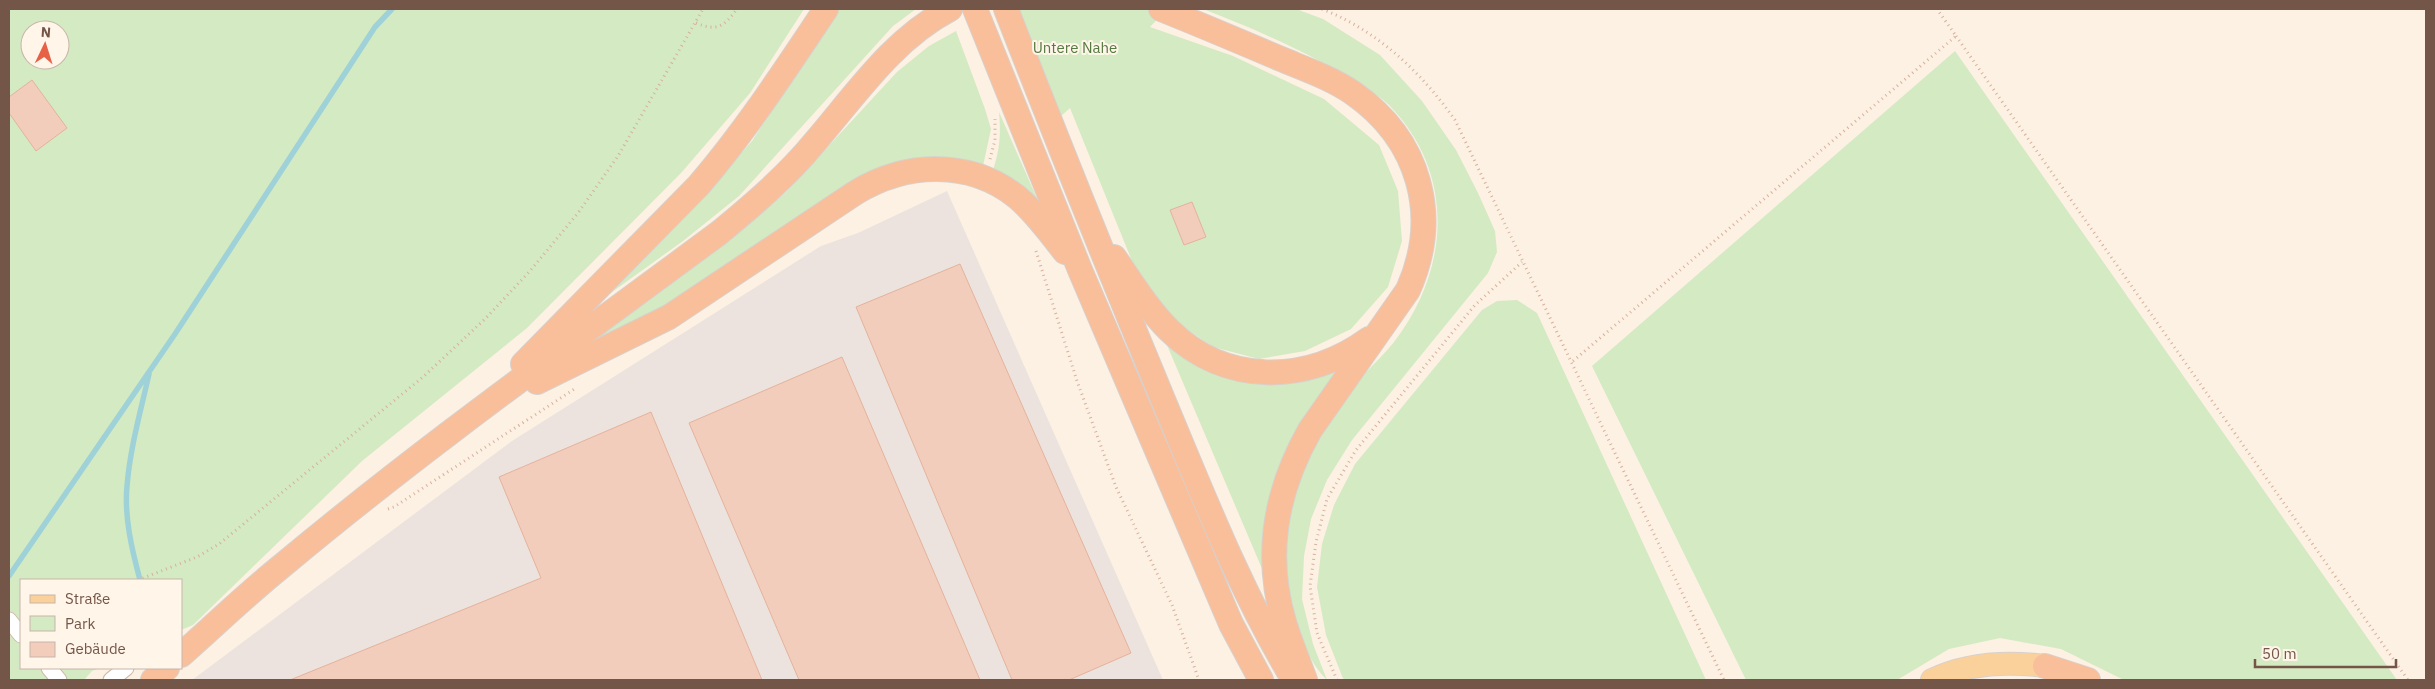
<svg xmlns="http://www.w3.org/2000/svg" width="2435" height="689" font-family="'IBM Plex Sans',sans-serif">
  <rect width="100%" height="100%" fill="#fcf1e3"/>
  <path fill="#ece3de" d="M947,191l216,489h-971l320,-239 309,-195 37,-13z"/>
  <path fill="#d4eac2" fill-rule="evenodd" d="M9,9h795l-54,84 -69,80 -154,155 -165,133 -169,164 -12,5v-50h-160v88h79l-8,3 -8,9h-75zM30,30h30v30h-30z
    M838,9h78l-23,17 -154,170 -56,45 -103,74 109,-105 63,-69z
    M1018,9h149l-17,18 83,29 91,43 55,46 19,46 4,50 -14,46 -37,42 -46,22 -46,8 -46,-12 -40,-27 -41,-59 -62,-153 -9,8z
    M1203,9h93l27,10 57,36 42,46 34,49 22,43 17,38 2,21 -9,21 -136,167 -25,40 -16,39 -7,37 -2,43 11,45 14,36c-23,-22 -38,-70 -41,-101 -1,-14 -5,-29 -3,-43 6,-57 37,-109 73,-152 12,-15 26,-27 38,-42 56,-72 62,-169 -5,-237 -7,-7 -17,-12 -25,-17 -46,-32 -109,-59 -161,-79z
    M956,31l29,78 6,20 -8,37 -54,-7 -36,4 -35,16 -197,131 -88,43 147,-105 66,-56 111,-120 32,-26z
    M1955,51l442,629h-273l-63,-31 -61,-11 -51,11 -52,31h-151l-154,-314z
    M999,112l44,100 -50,-42c7,-21 8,-37 6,-58z
    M1517,300l20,13 169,367h-362l-2,-4 -16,-41 -9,-48 5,-43 12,-39 21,-41 127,-154 15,-9z
    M1164,338l27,22 159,4c-17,21 -37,41 -51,63 -29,44 -35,93 -36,144z"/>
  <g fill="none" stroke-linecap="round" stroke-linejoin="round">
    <path stroke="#9ed2d8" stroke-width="5.5" d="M9,576l166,-242 200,-307 17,-18
      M140,580c-8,-30 -16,-63 -13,-94 3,-38 14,-76 22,-112"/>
  </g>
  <path fill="#f2cdbb" stroke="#e4b29b" d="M32,80l35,48 -31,23 -27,-38v-16z
    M1192,202l14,35 -22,8 -14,-35z
    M960,264l171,389 -62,27h-57l-156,-373z
    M842,357l138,323h-181l-110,-257z
    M651,412l111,268h-472l251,-102 -42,-101z"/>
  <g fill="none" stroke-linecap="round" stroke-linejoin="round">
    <defs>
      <path id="minor" d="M9,620l12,15
        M49,668l10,12
        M111,680l15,-12"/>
      <path id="primary" d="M1932,680c35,-17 74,-19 113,-14"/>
      <path id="trunk" d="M975,9l105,261 151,354 30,56
        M1006,9c51,131 104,263 158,393 39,93 76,188 128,275
        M1161,9c40,16 80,33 120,50 24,10 50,19 72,34 67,47 88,123 55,197l-98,140c-34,60 -46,125 -26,192 6,20 14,39 21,58
        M1114,257c17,24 33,51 55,73 57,56 138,54 200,9
        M523,364l176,-179c48,-56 86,-115 127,-176
        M537,382l132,-65 186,-124c51,-31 114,-34 162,4 18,15 33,36 48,55
        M181,655c34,-30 67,-62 102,-90 140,-117 289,-223 436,-332 34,-28 68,-57 96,-91 42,-49 78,-103 135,-133
        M2045,666l43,14
        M153,680l14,-12"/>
    </defs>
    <use href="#minor" stroke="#d0baad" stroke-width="17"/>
    <use href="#primary" stroke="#d8d0cc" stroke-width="24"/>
    <use href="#trunk" stroke="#d8d0cc" stroke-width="26"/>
    <path stroke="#d7b09e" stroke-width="3" stroke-dasharray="1 4" stroke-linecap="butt" d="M1322,9c56,22 99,63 133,111l269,560
      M696,23c22,9 28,3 41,-14
      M1956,36l452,644
      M990,159l5,-19v-21
      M1036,251l41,130 39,106 56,118 27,75
      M1573,361l383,-325 -19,-27
      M388,509l6,-2 182,-119
      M138,580l59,-23 22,-13 204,-167 62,-58 45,-48 48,-58 40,-57 85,-147
      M1337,680l-20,-47 -7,-47 6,-44 11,-43 29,-49 119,-145 47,-43"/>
    <use href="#minor" stroke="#fff" stroke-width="15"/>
    <use href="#primary" stroke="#fbd19b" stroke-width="22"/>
    <use href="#trunk" stroke="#f9be9a" stroke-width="24"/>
  </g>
  <g text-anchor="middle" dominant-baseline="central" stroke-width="4" stroke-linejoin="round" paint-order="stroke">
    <g font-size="15" fill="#557a41" stroke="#fff5e9">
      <text x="1075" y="47">Untere Nahe</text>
    </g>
  </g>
  <rect width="2435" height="689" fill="none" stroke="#745649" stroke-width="20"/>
  <rect x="20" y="579" width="162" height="90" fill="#fff5e9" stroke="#c7b5a9"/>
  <rect x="30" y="595" width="25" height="8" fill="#fbd19b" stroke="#c7b5a9"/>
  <text x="65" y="604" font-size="15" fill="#745649">Straße</text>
  <rect x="30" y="616" width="25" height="15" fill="#d4eac2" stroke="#c7b5a9"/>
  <text x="65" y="629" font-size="15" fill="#745649">Park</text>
  <rect x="30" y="642" width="25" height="15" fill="#f2cdbb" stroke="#c7b5a9"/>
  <text x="65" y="654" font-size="15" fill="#745649">Gebäude</text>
  <g transform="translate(45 45) rotate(4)"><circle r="24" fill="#fff5e9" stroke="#c7b5a9"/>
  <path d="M0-4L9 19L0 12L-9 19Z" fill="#e76147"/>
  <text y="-8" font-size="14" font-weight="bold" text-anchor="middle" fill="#745649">N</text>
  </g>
  <path d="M2255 659v8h141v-8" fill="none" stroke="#745649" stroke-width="2.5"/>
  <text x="2262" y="659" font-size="15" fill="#745649" stroke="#fff5e9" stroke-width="4" paint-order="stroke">50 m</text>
</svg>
